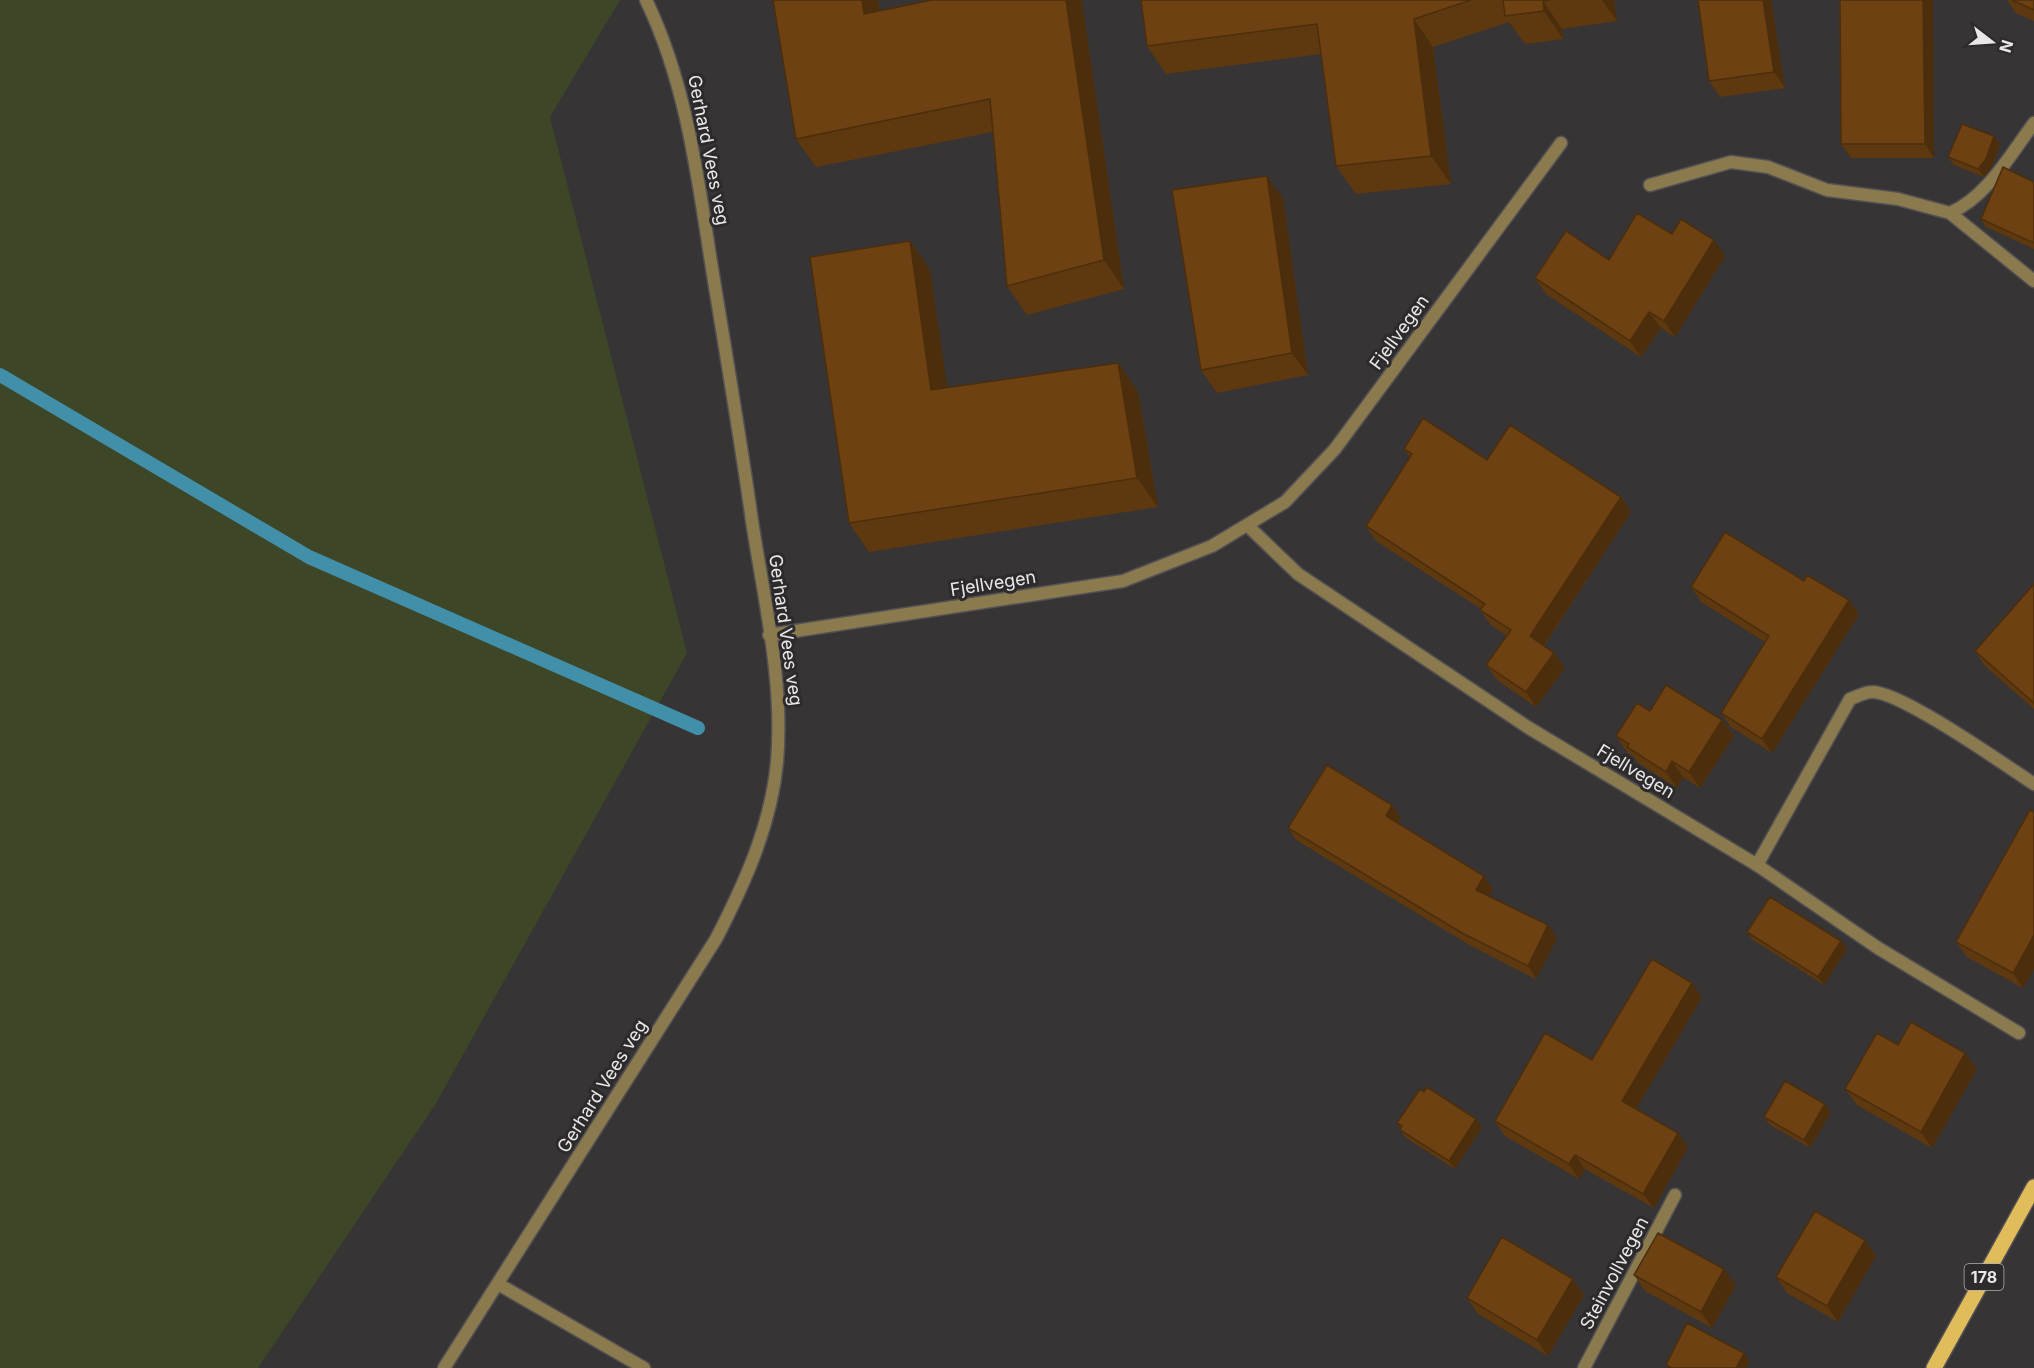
<svg xmlns="http://www.w3.org/2000/svg" width="2034" height="1368" font-family="Inter,sans-serif">
  <rect width="100%" height="100%" fill="#373436"/>
  <path fill="#3d4626" d="M0,0h620l-70,117 137,536 -252,452 -177,263h-258z"/>
  <g fill="none" stroke-linecap="round" stroke-linejoin="round">
    <path stroke="#428faa" stroke-width="14" d="M0,375l309,182 389,171"/>
    <defs>
      <path id="service" d="M1650,185l81,-23 37,5 59,23 71,9 52,14 84,68
        M1950,213c37,-16 60,-58 84,-90
        M1757,865l93,-166c6,-2 15,-7 22,-7 28,-1 133,73 162,92
        M498,1284l146,84"/>
      <path id="minor" d="M1247,525l51,49 231,154 228,137 121,83 141,85
        M769,635l354,-54 89,-35 73,-44 50,-53 226,-306
        M444,1368l272,-429c29,-56 55,-114 61,-177 7,-80 -13,-162 -25,-241 -12,-86 -27,-172 -41,-259 -14,-89 -25,-179 -65,-262
        M1584,1368l91,-173"/>
      <path id="primary" d="M1934,1368l100,-181"/>
    </defs>
    <use href="#service" stroke="#535153" stroke-width="15"/>
    <use href="#minor" stroke="#535153" stroke-width="15"/>
    <use href="#primary" stroke="#535153" stroke-width="18"/>
    <use href="#service" stroke="#8b7a4d" stroke-width="12"/>
    <use href="#minor" stroke="#8b7a4d" stroke-width="12"/>
    <use href="#primary" stroke="#e1bc5b" stroke-width="15"/>
  </g>
  <path fill="#5e380f" d="M773,0h105l2,11 52,-11h148l2,2 42,287 -97,26 -20,-29 -14,-154 -177,35 -20,-28z
    M1141,0h473l3,21 -55,8 1,10 -38,5 -16,-22 -76,25 18,137 -95,10 -20,-28 -15,-112 -155,20 -19,-28z
    M1698,0h73l14,88 -65,9 -11,-16z
    M1840,0l94,158h-83l-10,-14z
    M2007,0h27v21l-18,-8z
    M2000,144l-8,23 -8,10 -30,-12 -6,-8z
    M2034,182v67l-48,-22 -5,-8z
    M1283,198l25,177 -91,18 -16,-23z
    M910,241l20,29 17,118 171,-25 20,29 20,115 -289,45 -20,-29z
    M1725,256l-50,81 -14,-9 -20,29 -95,-63 -11,-16 74,-18z
    M1404,449l83,11 134,37 10,15 -87,134 21,22 -29,39 -39,-27 -11,-15 21,-29 -16,-11 -11,-15 1,-1 -105,-68 -10,-15 44,-69z
    M1804,581l45,19 10,14 -87,139 -41,-26 -10,-14 44,-71 -64,-40 -10,-15z
    M2034,584v125l-49,-43 -10,-15z
    M1650,711l72,9 12,16 -34,52 -17,-11 -6,11 -39,-25 -4,-6 -7,-5 -11,-16z
    M1392,805l9,13 -3,5 95,66 -4,7 68,42 -21,41 -65,-33 -175,-106 -8,-12z
    M2034,812v157l-11,19 -56,-31 -11,-15z
    M1747,932l94,9 6,8 -23,36 -71,-45z
    M1702,997l-66,112 52,38 -34,61 -69,-39 -6,10 -74,-43 -10,-15 97,-61z
    M1898,1045l67,8 12,16 -45,79 -75,-43 -12,-16z
    M1831,1112l-21,36 -40,-23 -6,-8z
    M1476,1119l6,8 -27,42 -49,-31 -6,-8 1,-2 -4,-5z
    M1865,1240l11,16 -38,66 -51,-29 -11,-16z
    M1634,1275l102,10 -24,43 -67,-37z
    M1584,1295l-36,61 -70,-42 -11,-16z"/>
  <path fill="#4c2e0c" d="M862,0h16l7,43 -21,-29z
    M1066,0h14l2,2 42,287 -20,-29z
    M1602,0h12l3,21z
    M1763,0h8l14,88 -11,-16z
    M1923,0h10l1,158 -9,-14z
    M1543,1l19,28 1,10 -19,-28z
    M1414,19l19,28 18,137 -20,-28z
    M1994,136l6,8 -8,23 -8,10 -6,-8z
    M1267,176l16,22 25,177 -16,-22z
    M1714,240l11,16 -50,81 -11,-16z
    M910,241l20,29 22,149 -21,-29z
    M1649,312l12,16 -20,29 -11,-16z
    M1118,363l20,29 20,115 -21,-29z
    M1621,497l10,15 -91,139 -10,-15z
    M1849,600l10,14 -87,139 -10,-14z
    M1554,653l11,15 -29,39 -10,-15z
    M1722,720l12,16 -34,52 -11,-16z
    M1672,761l11,16 -6,11 -11,-16z
    M1392,805l9,13 -7,10 -8,-12z
    M1484,876l9,13 -8,13 -9,-12z
    M1548,925l9,13 -21,41 -8,-13z
    M2034,935v34l-11,19 -10,-15z
    M1841,941l6,8 -23,36 -6,-8z
    M1692,983l10,14 -70,119 -10,-15z
    M1965,1053l12,16 -45,79 -11,-16z
    M1825,1104l6,8 -21,36 -6,-8z
    M1476,1119l6,8 -27,42 -6,-8z
    M1678,1133l10,14 -34,61 -11,-14z
    M1575,1155l10,14 -6,10 -10,-15z
    M1865,1240l11,16 -38,66 -11,-16z
    M1724,1269l12,16 -24,43 -11,-16z
    M1573,1279l11,16 -36,61 -11,-16z
    M1744,1353l6,9 -4,6h-10z"/>
  <path fill="#6d4111" stroke="#4c2e0c" stroke-width="1.5" d="M773,0h89l2,14 68,-14h134l38,260 -97,26 -17,-187 -194,40z
    M1141,0h330l-57,19 17,137 -95,10 -19,-142 -170,22z
    M1503,0h47l-7,1 1,10 -39,5z
    M1698,0h65l11,72 -65,9z
    M1840,0h83l2,144h-84z
    M2012,0h22v10z
    M1962,124l32,12 -8,23 -8,10 -30,-12z
    M2003,167l31,15v61l-53,-24z
    M1267,176l25,177 -91,17 -29,-180z
    M1637,213l35,21 9,-15 33,21 -50,81 -15,-9 -19,29 -95,-63 31,-47 43,29z
    M910,241l21,149 187,-27 19,115 -288,45 -39,-266z
    M1423,418l64,42 23,-35 111,72 -91,139 24,17 -28,39 -40,-27 25,-35 -31,-20 5,-6 -119,-78 46,-72 -8,-5z
    M1725,532l79,49 3,-6 42,25 -87,139 -41,-26 48,-77 -78,-49z
    M2034,584v119l-59,-52z
    M1666,685l56,35 -33,52 -17,-11 -6,11 -39,-25 2,-3 -13,-8 21,-33 13,8z
    M1327,765l65,40 -6,11 98,60 -8,14 72,35 -20,41 -66,-33 -174,-105z
    M2030,810l4,2v123l-21,38 -57,-31z
    M1770,897l71,44 -23,36 -71,-45z
    M1652,959l40,24 -70,118 56,32 -35,61 -68,-39 -6,9 -74,-43 50,-88 47,27z
    M1911,1022l54,31 -44,79 -76,-43 32,-56 21,12z
    M1785,1081l40,23 -21,36 -40,-23z
    M1427,1087l49,32 -27,42 -49,-31 2,-4 -5,-3 23,-34 4,3z
    M1815,1211l50,29 -38,66 -51,-29z
    M1658,1233l66,36 -23,43 -67,-37z
    M1502,1237l71,42 -36,61 -70,-42z
    M1687,1323l57,30 -8,15h-64l-6,-3z"/>
  <g text-anchor="middle" dominant-baseline="central" stroke-width="6" stroke-linejoin="round" paint-order="stroke">
    <rect fill="#2d2a2c" stroke="#b1aeb0" stroke-width="1.5" x="1964.5" y="1264" width="39" height="26" rx="4.5"/>
    <g font-size="16" font-weight="bold" fill="#e9e7e9">
      <text x="1984" y="1277">178</text>
    </g>
    <g font-size="18" fill="#e9e7e9" stroke="#2d2a2c">
      <text transform="translate(709 150) rotate(79)">Gerhard Vees veg</text>
      <text transform="translate(1399 332) rotate(-54)">Fjellvegen</text>
      <text transform="translate(993 583) rotate(-9)">Fjellvegen</text>
      <text transform="translate(786 630) rotate(82)">Gerhard Vees veg</text>
      <text transform="translate(1636 771) rotate(31)">Fjellvegen</text>
      <text transform="translate(602 1086) rotate(-58)">Gerhard Vees veg</text>
      <text transform="translate(1614 1273) rotate(-62)">Steinvollvegen</text>
    </g>
  </g>
  <g transform="translate(1992 42) rotate(107)" stroke="#2d2a2c" stroke-width="4.5" paint-order="stroke">
  <path d="M0-4.5L10 22L0 15L-10 22Z" fill="#e9e7e9"/>
  <text y="-9" font-size="16" font-weight="bold" text-anchor="middle" fill="#e9e7e9">N</text>
  </g>
</svg>
